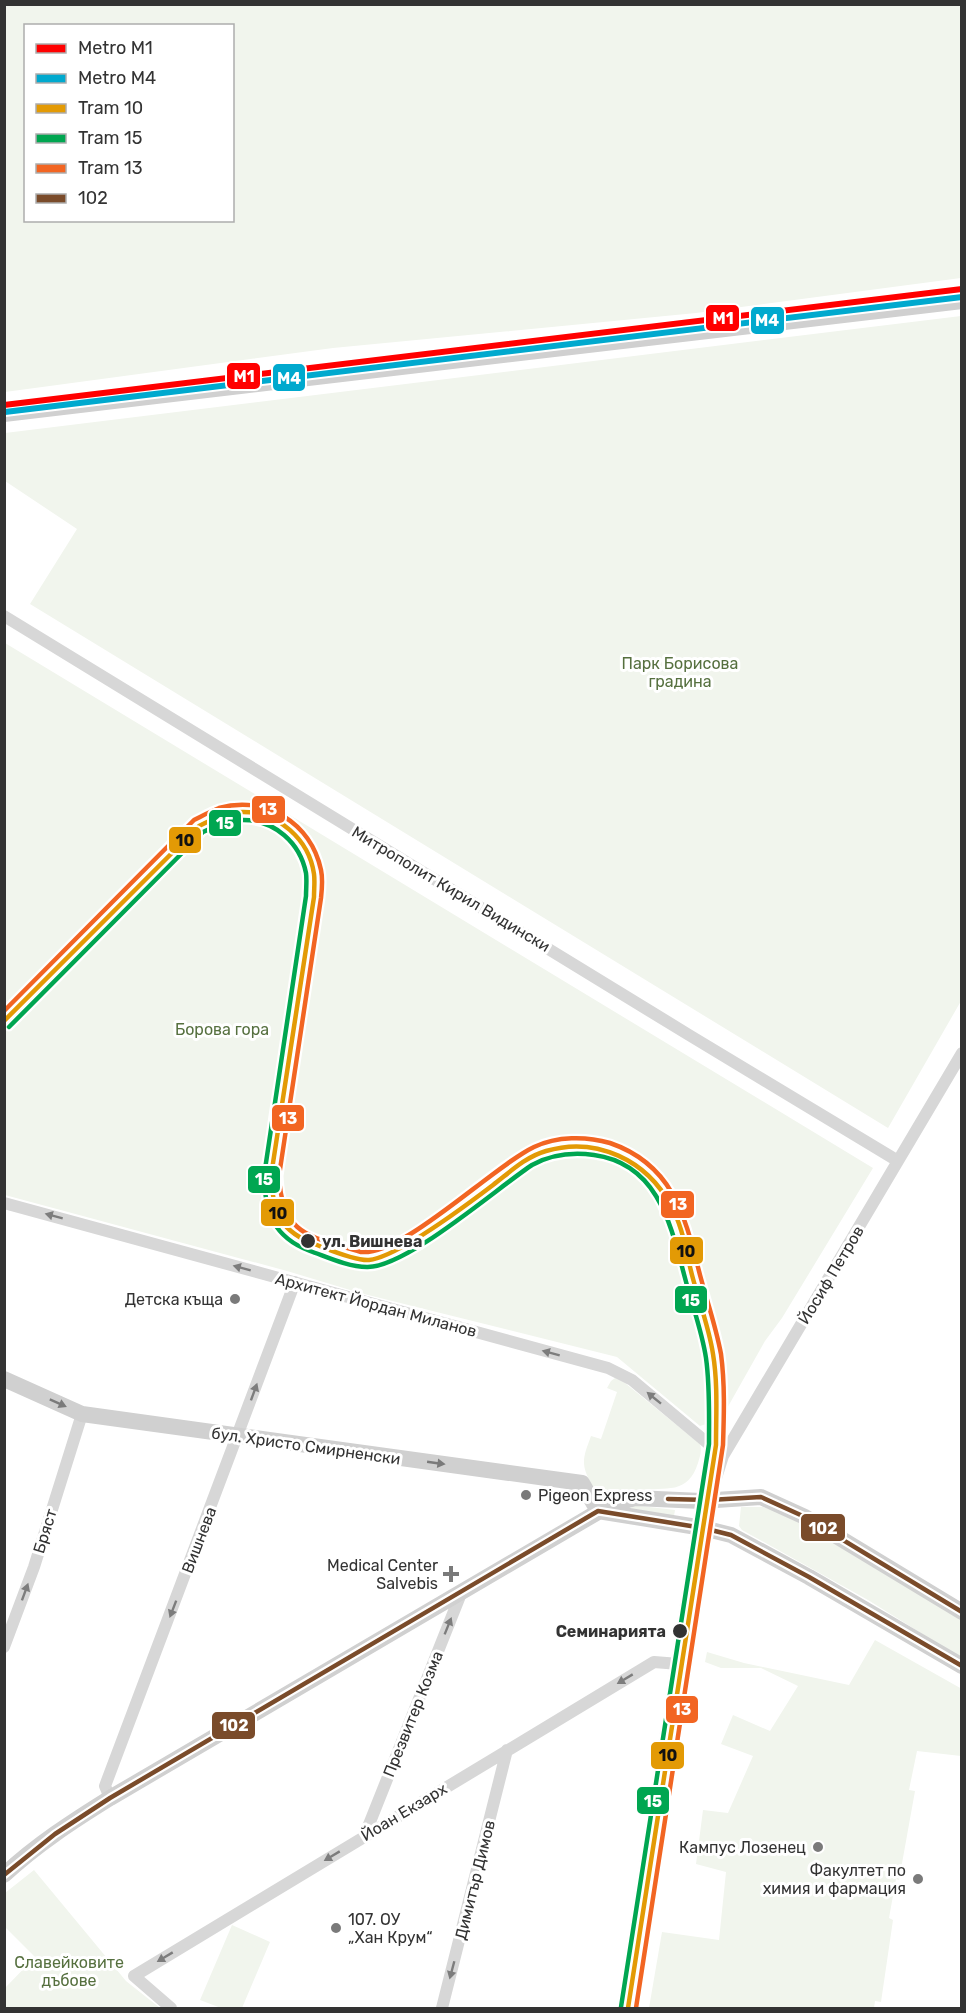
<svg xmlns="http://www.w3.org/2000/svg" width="966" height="2013" font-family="Rubik,sans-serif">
  <rect width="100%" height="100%" fill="#fff"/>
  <path fill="#f1f5ed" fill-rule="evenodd" d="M4,5h957v273l-265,35 -363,35 -328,44zM26,26h206v194h-206z
    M961,316v685l-73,127 -858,-524 47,-75 -72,-48v-48z
    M5,643l868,525 -91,150 -17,23 -44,78 -21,7 -83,-69 -257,-64 -73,-22 -282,-76z
    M615,1378l10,5 75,61c2,7 0,12 -2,19 -10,32 -32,24 -59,27 -11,2 -22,6 -33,8 -7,-3 -10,-6 -14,-13 -12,-21 -9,-27 -1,-49l10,3 16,-47 -10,-4 4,-7z
    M632,1505l43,5 -1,6 -43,-5z
    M741,1507h22l23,8 175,103v40l-93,-58 -126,-70 -3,-4z
    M875,1640l87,49 -1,67 -44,-5 -8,39 6,1 -16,89 -3,-1 -7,39 4,2 -12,82 -6,-1 -1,7h-225l13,-76 57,8 7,-68 -30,-8 7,-54 25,3 25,-57 -32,-12 12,-29 37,16 28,-45 -37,-18h-40l-16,-6 2,-10 37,11 105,22z
    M34,1870l92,111 34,27h-155v-20l30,-31 -30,-30v-34z
    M232,1925l38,17 -28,66h-21l-21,-8z"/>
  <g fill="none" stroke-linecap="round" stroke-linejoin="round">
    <path stroke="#d7d7d7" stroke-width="12" d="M4,616l685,419 209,126
      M4,1203l604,165 24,12 91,76
      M709,1500l14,-44 239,-403
      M4,1647l30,-80 48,-153
      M110,1798l-5,-12 190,-504
      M364,1837l98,-246
      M171,2008l-37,-32 520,-314 25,2
      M442,2008l65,-258"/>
    <path stroke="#d0d0d0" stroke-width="16" d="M4,414l958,-113
      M4,1379l78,35 500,69 16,28
      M598,1511l105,17 28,7 78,42 153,89
      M4,1875c32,-30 69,-54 106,-77l500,-293 25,-7 66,3 60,-4 44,20 157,95
      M625,2008l75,-480 9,-28"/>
    <defs>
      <path id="bus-1" d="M668,1499l41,1 52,-3 44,20 157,95
        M4,1875l51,-41 55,-36 488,-287 105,17 28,7 78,42 153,89"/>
    </defs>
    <use href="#bus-1" stroke="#fff" stroke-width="9"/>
    <use href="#bus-1" stroke="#7a4b2a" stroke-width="4.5"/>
    <defs>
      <path id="tram-1" d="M4,1021l195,-195c14,-7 28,-14 44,-14 35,0 66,27 71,62 1,7 0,15 0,23l-43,279c2,37 9,56 46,69 13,5 38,16 52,15 28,-3 99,-56 124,-75 16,-12 32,-28 53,-34 50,-15 101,9 125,55 12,21 15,46 21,69 7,27 17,52 21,79 5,30 3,61 3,91l-88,563"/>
      <path id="tram-2" d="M9,1027l194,-195c13,-6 26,-12 40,-12 32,0 57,23 63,53 1,7 0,16 0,23l-42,280c1,36 9,61 46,75 17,6 38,16 57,16 39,1 130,-79 165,-102 20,-11 40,-13 62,-10 65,9 77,71 91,123 7,27 17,53 21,80 4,28 3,58 3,86l-88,563"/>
      <path id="tram-3" d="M4,1011l190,-191c8,-4 17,-9 25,-12 47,-13 92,15 102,62 2,9 1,19 0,28l-42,278c3,61 32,60 82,76 42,4 131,-85 173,-105 23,-11 52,-11 76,-4 64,22 75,74 90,132 7,26 16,52 21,79 4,30 3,61 2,91l-87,563"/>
    </defs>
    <use href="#tram-1" stroke="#fff" stroke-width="9"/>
    <use href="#tram-2" stroke="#fff" stroke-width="9"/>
    <use href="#tram-3" stroke="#fff" stroke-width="9"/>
    <use href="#tram-1" stroke="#e39a05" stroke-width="4.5"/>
    <use href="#tram-2" stroke="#00a651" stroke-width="4.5"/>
    <use href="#tram-3" stroke="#f26522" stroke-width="4.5"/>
    <defs>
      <path id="metro-1" d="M4,405l958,-116"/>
      <path id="metro-2" d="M5,412l957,-115"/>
    </defs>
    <use href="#metro-1" stroke="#fff" stroke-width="10"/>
    <use href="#metro-2" stroke="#fff" stroke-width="10"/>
    <use href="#metro-1" stroke="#f00" stroke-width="6"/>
    <use href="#metro-2" stroke="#00a9ce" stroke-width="6"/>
  </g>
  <defs><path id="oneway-solid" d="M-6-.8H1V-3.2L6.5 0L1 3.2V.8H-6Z" transform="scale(1.5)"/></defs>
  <g fill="#7d7d7d">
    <use href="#oneway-solid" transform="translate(54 1216) rotate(-165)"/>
    <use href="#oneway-solid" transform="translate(242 1268) rotate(-165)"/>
    <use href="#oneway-solid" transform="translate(551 1353) rotate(-165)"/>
    <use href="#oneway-solid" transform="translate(254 1392) rotate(-70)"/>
    <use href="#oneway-solid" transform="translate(654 1398) rotate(-141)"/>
    <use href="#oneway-solid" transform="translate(25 1592) rotate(-70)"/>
    <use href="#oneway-solid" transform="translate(173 1609) rotate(111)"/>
    <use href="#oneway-solid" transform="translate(448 1626) rotate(-68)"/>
    <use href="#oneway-solid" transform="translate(625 1679) rotate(149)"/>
    <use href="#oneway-solid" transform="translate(332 1856) rotate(149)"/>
    <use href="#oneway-solid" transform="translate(165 1957) rotate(149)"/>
    <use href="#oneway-solid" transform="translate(452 1970) rotate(105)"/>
  </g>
  <g fill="#7a7a7a">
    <use href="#oneway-solid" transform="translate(58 1403) rotate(24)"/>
    <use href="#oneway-solid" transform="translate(436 1463) rotate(8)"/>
  </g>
  <g fill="#333" stroke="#fff" stroke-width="2">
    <circle cx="308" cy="1241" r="8"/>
    <circle cx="680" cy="1631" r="8"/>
  </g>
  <g fill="#7a7a7a" stroke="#fff" stroke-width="2">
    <circle cx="235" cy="1299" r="6"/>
    <circle cx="526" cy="1495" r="6"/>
    <path d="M448 1565h6v6h6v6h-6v6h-6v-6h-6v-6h6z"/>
    <circle cx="818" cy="1847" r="6"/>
    <circle cx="918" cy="1879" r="6"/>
    <circle cx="336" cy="1928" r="6"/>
  </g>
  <g text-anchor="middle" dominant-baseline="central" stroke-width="6" stroke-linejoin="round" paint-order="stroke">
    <g font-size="16" fill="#56703f" stroke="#fff">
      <text x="680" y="663">Парк Борисова<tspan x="680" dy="18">градина</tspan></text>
      <text x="222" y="1029">Борова гора</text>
      <text x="69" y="1962">Славейковите<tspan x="69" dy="18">дъбове</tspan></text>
    </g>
    <g font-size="16" fill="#333" stroke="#fff">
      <text transform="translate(451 889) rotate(31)">Митрополит Кирил Видински</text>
      <text transform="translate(831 1275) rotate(-59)">Йосиф Петров</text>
      <text transform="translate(376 1305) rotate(15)">Архитект Йордан Миланов</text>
      <text transform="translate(306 1446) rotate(8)">бул. Христо Смирненски</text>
      <text transform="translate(45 1531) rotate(-73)">Бряст</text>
      <text transform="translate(199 1540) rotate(-69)">Вишнева</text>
      <text transform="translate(413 1714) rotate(-68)">Презвитер Козма</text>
      <text transform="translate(404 1812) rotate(-31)">Йоан Екзарх</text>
      <text transform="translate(475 1880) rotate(-76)">Димитър Димов</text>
    </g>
    <g font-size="16" font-weight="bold" fill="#333" stroke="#fff" text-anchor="start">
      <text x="322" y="1241">ул. Вишнева</text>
      <text x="666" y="1631" text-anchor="end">Семинарията</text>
    </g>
    <g font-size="16" fill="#333" stroke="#fff" text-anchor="end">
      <text x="223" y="1299">Детска къща</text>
      <text x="538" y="1495" text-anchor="start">Pigeon Express</text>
      <text x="438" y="1565">Medical Center<tspan x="438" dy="18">Salvebis</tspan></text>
      <text x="806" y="1847">Кампус Лозенец</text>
      <text x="906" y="1870">Факултет по<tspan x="906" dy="18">химия и фармация</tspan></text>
      <text x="348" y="1919" text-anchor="start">107. ОУ<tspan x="348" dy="18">„Хан Крум“</tspan></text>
    </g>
  </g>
  <g stroke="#fff" stroke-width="2">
    <rect x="705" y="304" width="35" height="28" rx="6" fill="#f00"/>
    <rect x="750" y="306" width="35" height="29" rx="6" fill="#00a9ce"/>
    <rect x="226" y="362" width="35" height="28" rx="6" fill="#f00"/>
    <rect x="272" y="363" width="34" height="29" rx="6" fill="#00a9ce"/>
    <rect x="251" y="795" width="35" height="29" rx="6" fill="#f26522"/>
    <rect x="208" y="809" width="34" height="28" rx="6" fill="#00a651"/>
    <rect x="168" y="826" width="34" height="28" rx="6" fill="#e39a05"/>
    <rect x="271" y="1104" width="34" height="28" rx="6" fill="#f26522"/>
    <rect x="247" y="1165" width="34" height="29" rx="6" fill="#00a651"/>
    <rect x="660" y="1190" width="35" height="29" rx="6" fill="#f26522"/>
    <rect x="260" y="1198" width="35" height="29" rx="6" fill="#e39a05"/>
    <rect x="669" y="1236" width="35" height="29" rx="6" fill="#e39a05"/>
    <rect x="674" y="1285" width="34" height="29" rx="6" fill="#00a651"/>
    <rect x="800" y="1513" width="46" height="29" rx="6" fill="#7a4b2a"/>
    <rect x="665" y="1695" width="34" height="29" rx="6" fill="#f26522"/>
    <rect x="211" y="1711" width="45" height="29" rx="6" fill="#7a4b2a"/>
    <rect x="650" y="1741" width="35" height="29" rx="6" fill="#e39a05"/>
    <rect x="636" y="1786" width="34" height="29" rx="6" fill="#00a651"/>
  </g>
  <g font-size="16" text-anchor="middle" font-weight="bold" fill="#fff">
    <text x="723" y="324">M1</text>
    <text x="767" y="326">M4</text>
    <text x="244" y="382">M1</text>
    <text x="289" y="384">M4</text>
    <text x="268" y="815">13</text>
    <text x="225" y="829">15</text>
    <text x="288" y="1124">13</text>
    <text x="264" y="1185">15</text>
    <text x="678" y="1210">13</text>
    <text x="691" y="1306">15</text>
    <text x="823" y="1534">102</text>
    <text x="682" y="1715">13</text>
    <text x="234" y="1731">102</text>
    <text x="653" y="1807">15</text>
  </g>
  <g font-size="16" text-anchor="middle" font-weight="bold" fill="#111">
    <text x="185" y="846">10</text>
    <text x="278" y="1219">10</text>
    <text x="686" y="1257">10</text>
    <text x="668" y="1761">10</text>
  </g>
  <rect width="966" height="2013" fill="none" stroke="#333333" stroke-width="12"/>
  <rect x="24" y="24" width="210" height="198" fill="#ffffff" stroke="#adadad" stroke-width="1.5"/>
  <rect x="36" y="44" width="30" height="9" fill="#ff0000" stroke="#adadad" stroke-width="1.5"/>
  <text x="78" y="54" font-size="18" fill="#333333">Metro M1</text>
  <rect x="36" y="74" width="30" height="9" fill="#00a9ce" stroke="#adadad" stroke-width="1.5"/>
  <text x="78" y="84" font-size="18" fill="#333333">Metro M4</text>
  <rect x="36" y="104" width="30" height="9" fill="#e39a05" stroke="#adadad" stroke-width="1.5"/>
  <text x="78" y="114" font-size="18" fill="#333333">Tram 10</text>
  <rect x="36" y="134" width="30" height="9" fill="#00a651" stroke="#adadad" stroke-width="1.5"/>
  <text x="78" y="144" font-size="18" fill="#333333">Tram 15</text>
  <rect x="36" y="164" width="30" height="9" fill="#f26522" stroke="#adadad" stroke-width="1.5"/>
  <text x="78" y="174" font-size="18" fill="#333333">Tram 13</text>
  <rect x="36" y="194" width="30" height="9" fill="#7a4b2a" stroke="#adadad" stroke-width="1.5"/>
  <text x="78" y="204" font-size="18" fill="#333333">102</text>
</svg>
